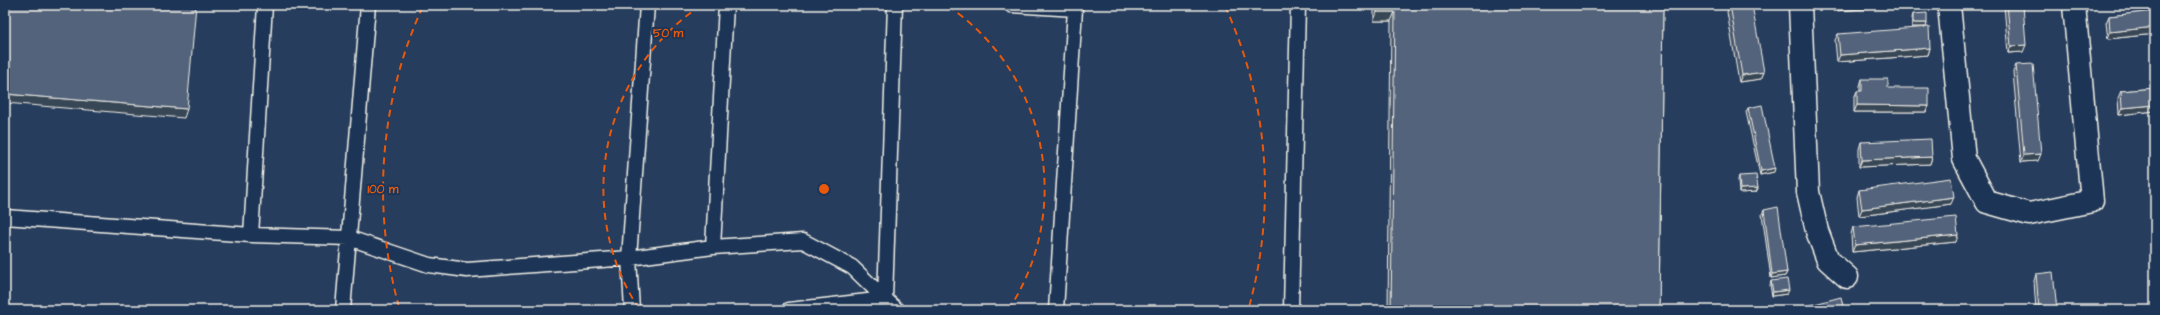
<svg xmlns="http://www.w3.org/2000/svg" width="2160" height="315" font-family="'Architects Daughter',sans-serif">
  <rect width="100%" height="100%" fill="#263d5d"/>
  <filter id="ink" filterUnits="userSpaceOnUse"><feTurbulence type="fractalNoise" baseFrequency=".025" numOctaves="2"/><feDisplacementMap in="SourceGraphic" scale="8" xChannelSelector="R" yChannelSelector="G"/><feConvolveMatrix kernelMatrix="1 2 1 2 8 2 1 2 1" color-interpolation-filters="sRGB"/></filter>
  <g filter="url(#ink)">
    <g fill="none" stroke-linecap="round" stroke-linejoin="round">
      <defs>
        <path id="lane" d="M726,5l-13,242 90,-6 49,26 33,32
          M1011,5l64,4 -19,301
          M5,217l246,18 98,3 80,27 38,5 162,-12 18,-253
          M251,235l14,-230
          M885,299l10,-294
          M343,310l25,-305
          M632,310l-3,-52 84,-11
          M789,310l96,-11 12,11
          M1291,310l7,-305"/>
        <path id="street" d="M1800,5l8,187 9,39 11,29 19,17
          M1949,5l15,154 23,43 42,12 63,-13 -18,-196"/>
      </defs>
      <use href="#lane" stroke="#f4f1e8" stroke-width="17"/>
      <use href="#street" stroke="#f4f1e8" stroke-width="25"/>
      <use href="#lane" stroke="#1d3557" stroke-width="14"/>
      <use href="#street" stroke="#1d3557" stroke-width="22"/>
    </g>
    <path fill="#47566a" stroke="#f4f1e8" d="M1374,5h289l-4,305h-271l3,-289h-17z
      M1730,5l34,67 -3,7 -22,3 -12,-70z
      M1833,5h78v1l-78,5z
      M2004,5h19v47l-15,1z
      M2155,11v23l-47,5 -2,-16 3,-7z
      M1913,14l14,9 -1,4h-14v-9z
      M1838,34l92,14 -2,7 -91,7 -2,-22z
      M2016,65l22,96 -17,1 -8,-90z
      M1862,79l26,9 41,18 -3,6h-72v-14l3,-7h3v-5z
      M2155,88v23l-36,4 -1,-17 3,-7z
      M1748,108l26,64 -14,3 -14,-63z
      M1861,142l71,15 -2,7 -71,3v-18z
      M1739,176l19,12 -2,4 -17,1 -1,-13z
      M1859,190l92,14 -92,12 -2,-19z
      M1764,210l23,62 -2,4 -14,2 -9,-64z
      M1853,227l103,15 -104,10 -1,-18z
      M2036,274l21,36h-21l-2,-29z
      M1771,281l16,13 -15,2 -2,-11z"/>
    <path fill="#394656" stroke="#f4f1e8" d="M1835,5h76v1l-78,5z
      M1377,12h18l-4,9h-17z
      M1913,23h14l-1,4h-14z
      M2155,27v7l-47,5 2,-7z
      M2026,45l-3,7 -15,1 3,-7z
      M1930,48l-2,7 -91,7 3,-7z
      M1764,72l-3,7 -22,3 3,-7z
      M5,94l182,15 -3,9 -179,-15z
      M1857,105l72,1 -3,6h-72z
      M2155,105v6l-36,4 3,-7z
      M2041,154l-3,7 -17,1 3,-7z
      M1932,157l-2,7 -71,3 3,-7z
      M1775,168l-1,4 -14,3 1,-4z
      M1758,188l-2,4 -17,1 1,-4z
      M1954,197l-3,7 -92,12 3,-7z
      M1958,235l-2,7 -104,10 3,-7z
      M1787,272l-2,4 -14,2 1,-4z
      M1789,290l-2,4 -15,2 1,-4z"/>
    <path fill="#52647b" stroke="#f4f1e8" d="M5,5h191l-9,104 -182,-15z
      M1377,5h286l-4,305h-268l4,-298h-18z
      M1730,5h22l12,67 -22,3z
      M2007,5h16l3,40 -15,1z
      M2155,11v16l-45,5 -1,-16z
      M1927,13v10h-14v-9z
      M1929,27l1,21 -90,7 -2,-21z
      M2033,64l8,90 -17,1 -8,-90z
      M1862,79h26v9h41v18l-72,-1v-14h5z
      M2155,88v17l-33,3 -1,-17z
      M1762,105l13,63 -14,3 -13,-63z
      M1931,139l1,18 -70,3 -1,-18z
      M1756,175l2,13 -18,1 -1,-13z
      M1951,178l3,19 -92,12 -3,-19z
      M1778,207l9,65 -15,2 -8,-64z
      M1956,217l2,18 -103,10 -2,-18z
      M2053,272l4,38h-18l-3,-36z
      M1787,279l2,11 -16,2 -2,-11z
      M1841,297l3,13h-52z"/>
  </g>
  <g fill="none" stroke="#e8590c" stroke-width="2" stroke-dasharray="7 5">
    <path d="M639 309A221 221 0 0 1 700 6M948 6A221 221 0 0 1 1009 309"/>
    <path d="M399 307A441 441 0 0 1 423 6M1225 6A441 441 0 0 1 1249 307"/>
  </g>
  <circle cx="824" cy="189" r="6" fill="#e8590c" stroke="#1d3557" stroke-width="2"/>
  <g font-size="12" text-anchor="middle" font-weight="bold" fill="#e8590c" stroke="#1d3557" stroke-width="4" stroke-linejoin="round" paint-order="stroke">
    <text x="668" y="37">50 m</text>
    <text x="383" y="193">100 m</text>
  </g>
  <rect width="2160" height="315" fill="none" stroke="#1d3557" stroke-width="20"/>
  <rect x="10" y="10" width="2140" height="295" fill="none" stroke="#f4f1e8" stroke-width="1.5" filter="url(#ink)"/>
</svg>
